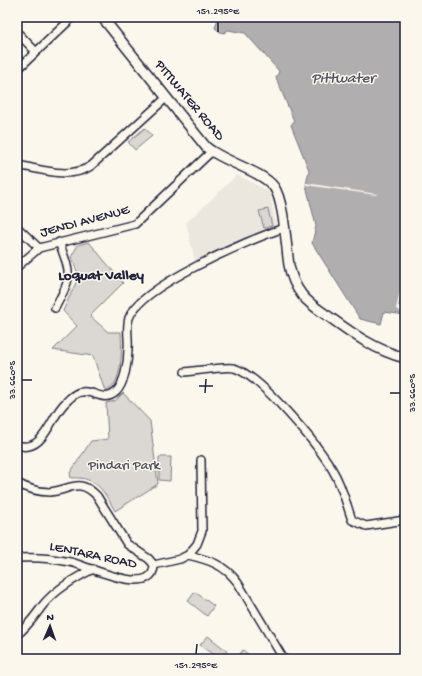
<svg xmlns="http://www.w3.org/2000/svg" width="422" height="676" font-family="'Gochi Hand',sans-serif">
  <rect width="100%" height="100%" fill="#fbf7ec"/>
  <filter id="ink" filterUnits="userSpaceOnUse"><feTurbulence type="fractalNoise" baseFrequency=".025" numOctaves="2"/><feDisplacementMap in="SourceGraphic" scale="8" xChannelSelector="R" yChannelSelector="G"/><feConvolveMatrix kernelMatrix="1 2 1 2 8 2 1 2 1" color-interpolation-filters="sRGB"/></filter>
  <g filter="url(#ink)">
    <path fill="#ebe7df" d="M237,175l33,17 6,34 -81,35 -9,-38z"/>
    <path fill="#dbd8d3" stroke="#7e7d87" d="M145,128l7,8 -17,14 -7,-8z
      M268,209l4,17 -8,2 -5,-17z
      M89,242l34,41 -33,33 18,16h13c1,15 2,55 -16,59l-12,-35 -40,-6 24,-24 -14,-15 16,-35 -8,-19 7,-12z
      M123,393l27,28 8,63 -43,27c-11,-19 -18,-35 -44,-33l-1,-5 21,-32 17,-2 -2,-36 9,-2z
      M159,457h12l-1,24 -11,-1z
      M195,592l19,14 -7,10 -19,-15z
      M208,636l19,15 -6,8 -21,-14z
      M243,650l11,9h-18z"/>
    <path fill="#b1aeb0" stroke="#787681" d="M216,17h189v298l-21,-3 -3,12 -21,-5 -48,-76 4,-17 -10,-41 3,-15 -18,-45 3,-4 -18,-43 3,-7 -34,-38 -17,-3 -4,3 -4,-1 -5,-4 3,-10z"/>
    <path fill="#fbf7ec" d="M306,183l71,11 -1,1 -70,-10z
      M405,270v9l-7,27 7,2v5l-9,-4z"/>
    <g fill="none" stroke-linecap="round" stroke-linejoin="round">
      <defs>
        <path id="minor" d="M17,32l19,20
          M17,70l56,-53
          M17,165c24,4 52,15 74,1l75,-68
          M17,227l22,21
          M17,267l22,-19 96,-24 76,-72
          M55,308c17,-32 17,-31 4,-66
          M185,372c11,-1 41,-6 49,-4 27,8 83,76 98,101 10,16 14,34 20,51l14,6 39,-6
          M17,445c27,9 33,-28 48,-42 4,-4 10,-11 17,-11 12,-2 22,11 34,0 9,-9 12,-31 12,-43 1,-10 -2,-21 1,-31 11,-32 122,-79 155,-90
          M17,483c11,6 21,9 33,9 21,-2 29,-15 47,4l30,48 22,15 5,6
          M188,555l9,-11 5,-13 -1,-71
          M17,558c18,-1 35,0 53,4 16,3 84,37 84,3
          M154,565l26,-6 8,-4c21,5 36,9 50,28l45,75
          M17,635c12,-10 17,-18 26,-30 13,-16 32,-27 50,-36"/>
        <path id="major" d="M102,17l104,130c18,15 56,24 68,40 10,14 12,59 15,78 2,11 6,21 13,30 7,9 17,15 26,21 25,18 47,34 77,42"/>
      </defs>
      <use href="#minor" stroke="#22223b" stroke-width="10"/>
      <use href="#major" stroke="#22223b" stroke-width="12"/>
      <use href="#minor" stroke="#fbf7ec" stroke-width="7"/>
      <use href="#major" stroke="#fbf7ec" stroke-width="9"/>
    </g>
  </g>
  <path fill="none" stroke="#22223b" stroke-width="1.5" d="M218,32v-10M22,380h10M199,386h14M205,393l1,-14M390,393h10M196,654l1,-10"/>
  <g text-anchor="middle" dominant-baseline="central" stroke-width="3" stroke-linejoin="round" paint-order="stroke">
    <g font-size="14" fill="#22223b" stroke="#fbf7ec">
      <text transform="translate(189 101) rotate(50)">PITTWATER ROAD</text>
      <text transform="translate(85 222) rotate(-15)">JENDI AVENUE</text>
      <text transform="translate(93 556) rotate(12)">LENTARA ROAD</text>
    </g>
    <g font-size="14" fill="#505061" stroke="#fbf7ec">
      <text x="124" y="466">Pindari Park</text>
    </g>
    <g font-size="15" font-style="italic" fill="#545364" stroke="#fbf7ec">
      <text x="343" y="79">Pittwater</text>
    </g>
    <g font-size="15" font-weight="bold" fill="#22223b" stroke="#fbf7ec">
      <text x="101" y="276">Loquat Valley</text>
    </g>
  </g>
  <rect width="422" height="676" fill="none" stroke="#fbf7ec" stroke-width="44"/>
  <g transform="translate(50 626) rotate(2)" stroke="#fbf7ec" stroke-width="3" paint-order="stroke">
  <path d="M0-3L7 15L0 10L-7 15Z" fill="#22223b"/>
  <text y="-6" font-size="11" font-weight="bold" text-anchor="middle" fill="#22223b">N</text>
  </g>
  <rect x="22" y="22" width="378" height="632" fill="none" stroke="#22223b" stroke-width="1.5"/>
  <g font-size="10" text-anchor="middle" fill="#22223b">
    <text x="218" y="14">151.295°E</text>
    <text transform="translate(11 380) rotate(-90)" y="4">33.660°S</text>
    <text transform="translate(411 393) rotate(-90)" y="4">33.660°S</text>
    <text x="196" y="668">151.295°E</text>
  </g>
</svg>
